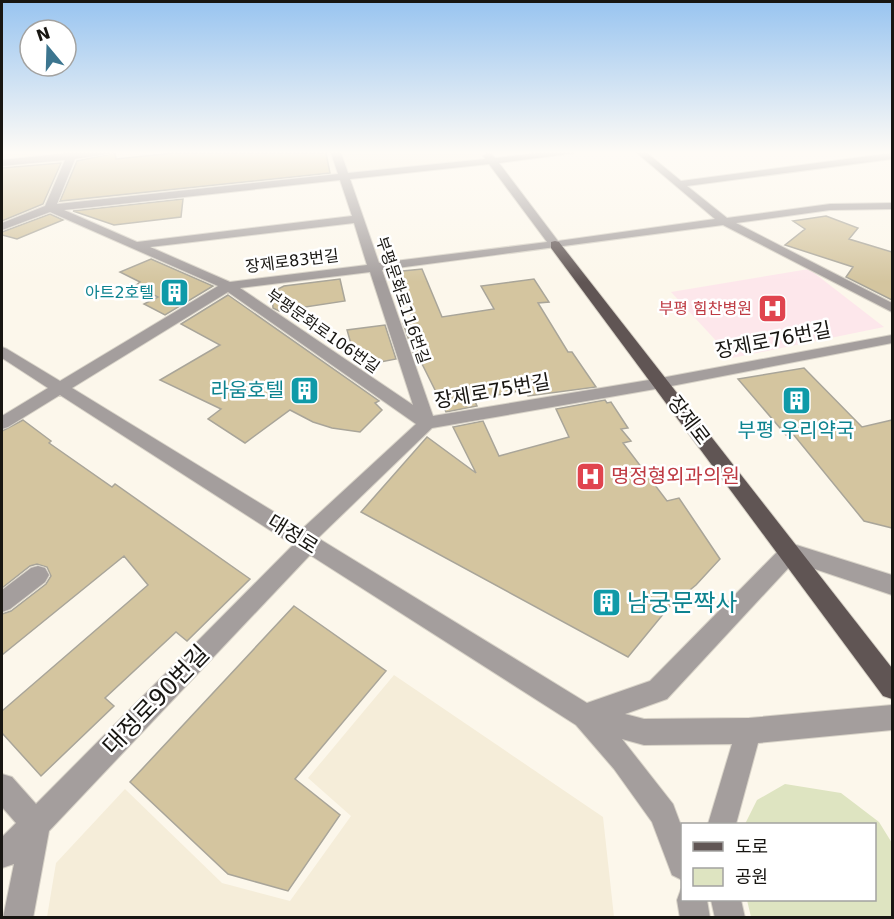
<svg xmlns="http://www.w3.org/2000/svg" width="894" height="919" font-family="'DejaVu Sans','Noto Sans KR',sans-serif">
  <rect width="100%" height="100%" fill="#fcf7eb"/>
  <path fill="#f5edd9" d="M2,153h484l6,9 -442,46 -48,19z
    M394,675l209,142 11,100h-567l9,-54 69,-74 97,94 68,18 61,-85 -43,-38z"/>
  <path fill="#fde7eb" d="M809,269l75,58 -152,31 -61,-66z"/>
  <path fill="#dee4c1" d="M785,784l56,9 38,29 13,21v74h-141l-4,-17h127v-76h-129l12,-24z"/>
  <path fill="#d4c59f" stroke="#a9a599" stroke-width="1.5" d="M115,153l1,6 58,-6h152l4,20 -270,28 17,-40z
    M61,163l-18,41 -41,17v-53z
    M183,199l-2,18 -67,8 -41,-14z
    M50,214l13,6 -46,19 -15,-4v-3z
    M826,216l32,12 -9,11 43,13v48l-46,-23 7,-10 -68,-22 20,-16 -12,-8z
    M151,259l62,27 -48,29 -21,-11 14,-7 -23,-11 5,-4 -20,-10z
    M422,269l20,48 52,-8 -13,-23 53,-7 15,23 -11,1 30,49h4l24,35 -68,9 -3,-6 -51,9 3,7 -31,6 -29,-58 -3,1 -11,-32 11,-2 -21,-49z
    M340,279l5,22 -66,10 -6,-3 -1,-16 12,-6z
    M228,295l151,106 -4,2 7,7 -22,22 -28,-4 -19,-6 -23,-12 -45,33 -37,-24 13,-10 -61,-29 60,-35 -39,-21z
    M385,325l11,34 -36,7 -3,-1 -10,-35z
    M804,368l58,59 30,-7v108l-28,-7 -71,-87 -7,1 -48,-56z
    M605,400l2,3 4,-1 17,26 -7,1 10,12 -8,2 44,58 12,-3 41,61 -24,26 -27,22 -41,50 -267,-145 66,-75 49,36 -23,-46 30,-6 16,35 70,-19 -13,-28z
    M23,420l28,21 -2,2 63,44 3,-3 135,95 -63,62 -11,-9 -71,66 9,8 -73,70 -39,-43v-22l146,-126 -24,-29 -122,99v-41l9,-3 35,-27 5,-8 -4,-9 -10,-3 -7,2 -28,22v-157z
    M294,606l92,65 -91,108 45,36 -52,76 -60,-17 -98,-92z"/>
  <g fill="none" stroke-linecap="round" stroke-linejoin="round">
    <defs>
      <path id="minor" d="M68,153h45l-38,6 -18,45 281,-30 -7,-21h10l7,20 137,-14 -2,-3 4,-3 4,1 4,4 43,-5h36l-75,10 59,78 157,-22 -78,-66h10l34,28 211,-28v6l-205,27 40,32 103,-14 62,-1v6l-62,1 -94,13 156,80v9l-169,-87 -341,45 51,146 228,-38 231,-43v8l-231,45 -229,40 -114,110 269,165 63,-22 133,-135 7,-3 102,32v20l-98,-33 -127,137 -42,15 19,5 105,-1 143,-13v25l-134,13 -22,81h-28l24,-80 -88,1 -22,-6 51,65 9,24v52l-10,-5 -20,-53 -38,-53 -38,-44 -266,-170 -261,276 -16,87h-30l11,-54 -12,4v-31l14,-14 -14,-16v-33l10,3 24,27 257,-259 -233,-150 -52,32 -6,2v-13l46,-28 -46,-30v-11l5,2 53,32 158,-95 -168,-74 -48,18v-7l43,-17 20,-46 -63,6v-6zM489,164l58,78 -168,21 -29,-84zM340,180l12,36 -215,26 -73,-32zM354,223l13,42 -137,17 -80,-35zM370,272l43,133 -173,-117zM228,292l188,132 -114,105 -230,-141z
        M38,566l7,2 4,7 -4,7 -35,27 -8,3v-22l29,-22z
        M681,889l1,11h25l3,18h-30l-3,-18z
        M711,900h30l4,18h-30z"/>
      <path id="major" d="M555,241l4,1 333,426v31l-9,-3 -332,-448v-6z"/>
    </defs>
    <use href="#minor" stroke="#d8d3c8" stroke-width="2"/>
    <use href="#major" stroke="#d8d3c8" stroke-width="2"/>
    <use href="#minor" fill="#a49e9d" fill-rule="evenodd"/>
    <use href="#major" fill="#605554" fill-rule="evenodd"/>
  </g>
  <linearGradient id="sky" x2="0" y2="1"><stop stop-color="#98c4f0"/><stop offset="0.54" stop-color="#fefbf6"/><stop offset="1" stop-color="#fefbf6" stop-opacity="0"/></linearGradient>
  <rect width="894" height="282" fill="url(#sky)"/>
  <defs>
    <symbol id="building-square" viewBox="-11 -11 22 22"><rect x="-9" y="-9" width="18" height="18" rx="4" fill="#0f9aa8" stroke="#fff"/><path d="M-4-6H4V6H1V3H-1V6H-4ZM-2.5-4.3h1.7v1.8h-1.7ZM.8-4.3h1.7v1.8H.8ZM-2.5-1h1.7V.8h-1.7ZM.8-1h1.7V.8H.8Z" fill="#fff"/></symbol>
    <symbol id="hospital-square" viewBox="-11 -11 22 22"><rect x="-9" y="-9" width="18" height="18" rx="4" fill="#e0444e" stroke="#fff"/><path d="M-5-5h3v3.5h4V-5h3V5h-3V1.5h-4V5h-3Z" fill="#fff"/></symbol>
  </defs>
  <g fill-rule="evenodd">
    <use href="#building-square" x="158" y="276" width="33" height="33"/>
    <use href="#hospital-square" x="756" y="292" width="33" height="33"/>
    <use href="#building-square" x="288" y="374" width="33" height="33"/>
    <use href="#building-square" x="780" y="384" width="33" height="33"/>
    <use href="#hospital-square" x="574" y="460" width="33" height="33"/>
    <use href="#building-square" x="590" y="586" width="33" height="33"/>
  </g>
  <g text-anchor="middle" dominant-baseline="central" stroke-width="5" stroke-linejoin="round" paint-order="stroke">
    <g font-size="16" fill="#181612" stroke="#fff">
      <text transform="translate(292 261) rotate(-7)">장제로83번길</text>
      <text transform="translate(403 300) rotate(71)">부평문화로116번길</text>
      <text transform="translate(323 331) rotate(35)">부평문화로106번길</text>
    </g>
    <g font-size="16" fill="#0d838f" stroke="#fff" text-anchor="end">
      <text x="154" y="292">아트2호텔</text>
    </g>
    <g font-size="16" fill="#be3a42" stroke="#fff" text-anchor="end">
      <text x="752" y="308">부평 힘찬병원</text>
    </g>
    <g font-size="20" fill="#181612" stroke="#fff">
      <text transform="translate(773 340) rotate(-11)">장제로76번길</text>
      <text transform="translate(492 391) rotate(-10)">장제로75번길</text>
      <text transform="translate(689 420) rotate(53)">장제로</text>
      <text transform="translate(293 534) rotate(32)">대정로</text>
    </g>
    <g font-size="20" fill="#0d838f" stroke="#fff" text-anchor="end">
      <text x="284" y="390">라움호텔</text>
      <text x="796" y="430" text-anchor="middle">부평 우리약국</text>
    </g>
    <g font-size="20" fill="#be3a42" stroke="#fff" text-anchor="start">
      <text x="611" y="476">명정형외과의원</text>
    </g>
    <g font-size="24" fill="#0d838f" stroke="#fff" text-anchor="start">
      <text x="627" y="603">남궁문짝사</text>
    </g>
    <g font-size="24" fill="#181612" stroke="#fff">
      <text transform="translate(156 700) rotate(-46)">대정로90번길</text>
    </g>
  </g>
  <rect width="894" height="919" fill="none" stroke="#181612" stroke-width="6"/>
  <rect x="681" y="823" width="195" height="78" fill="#ffffff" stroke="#a3a2a0" stroke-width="1.5"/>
  <rect x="693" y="842" width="30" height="9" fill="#605554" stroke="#a3a2a0" stroke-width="1.5"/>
  <text x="735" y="853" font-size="18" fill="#181612">도로</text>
  <rect x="693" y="868" width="30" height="18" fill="#dee4c1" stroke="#a3a2a0" stroke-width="1.5"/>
  <text x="735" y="883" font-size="18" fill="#181612">공원</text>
  <g transform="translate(48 48) rotate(341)"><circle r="28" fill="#ffffff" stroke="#a3a2a0" stroke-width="1.5"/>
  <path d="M0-4.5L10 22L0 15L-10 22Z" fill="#3c758f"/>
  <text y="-9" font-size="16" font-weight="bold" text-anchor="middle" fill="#181612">N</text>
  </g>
</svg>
